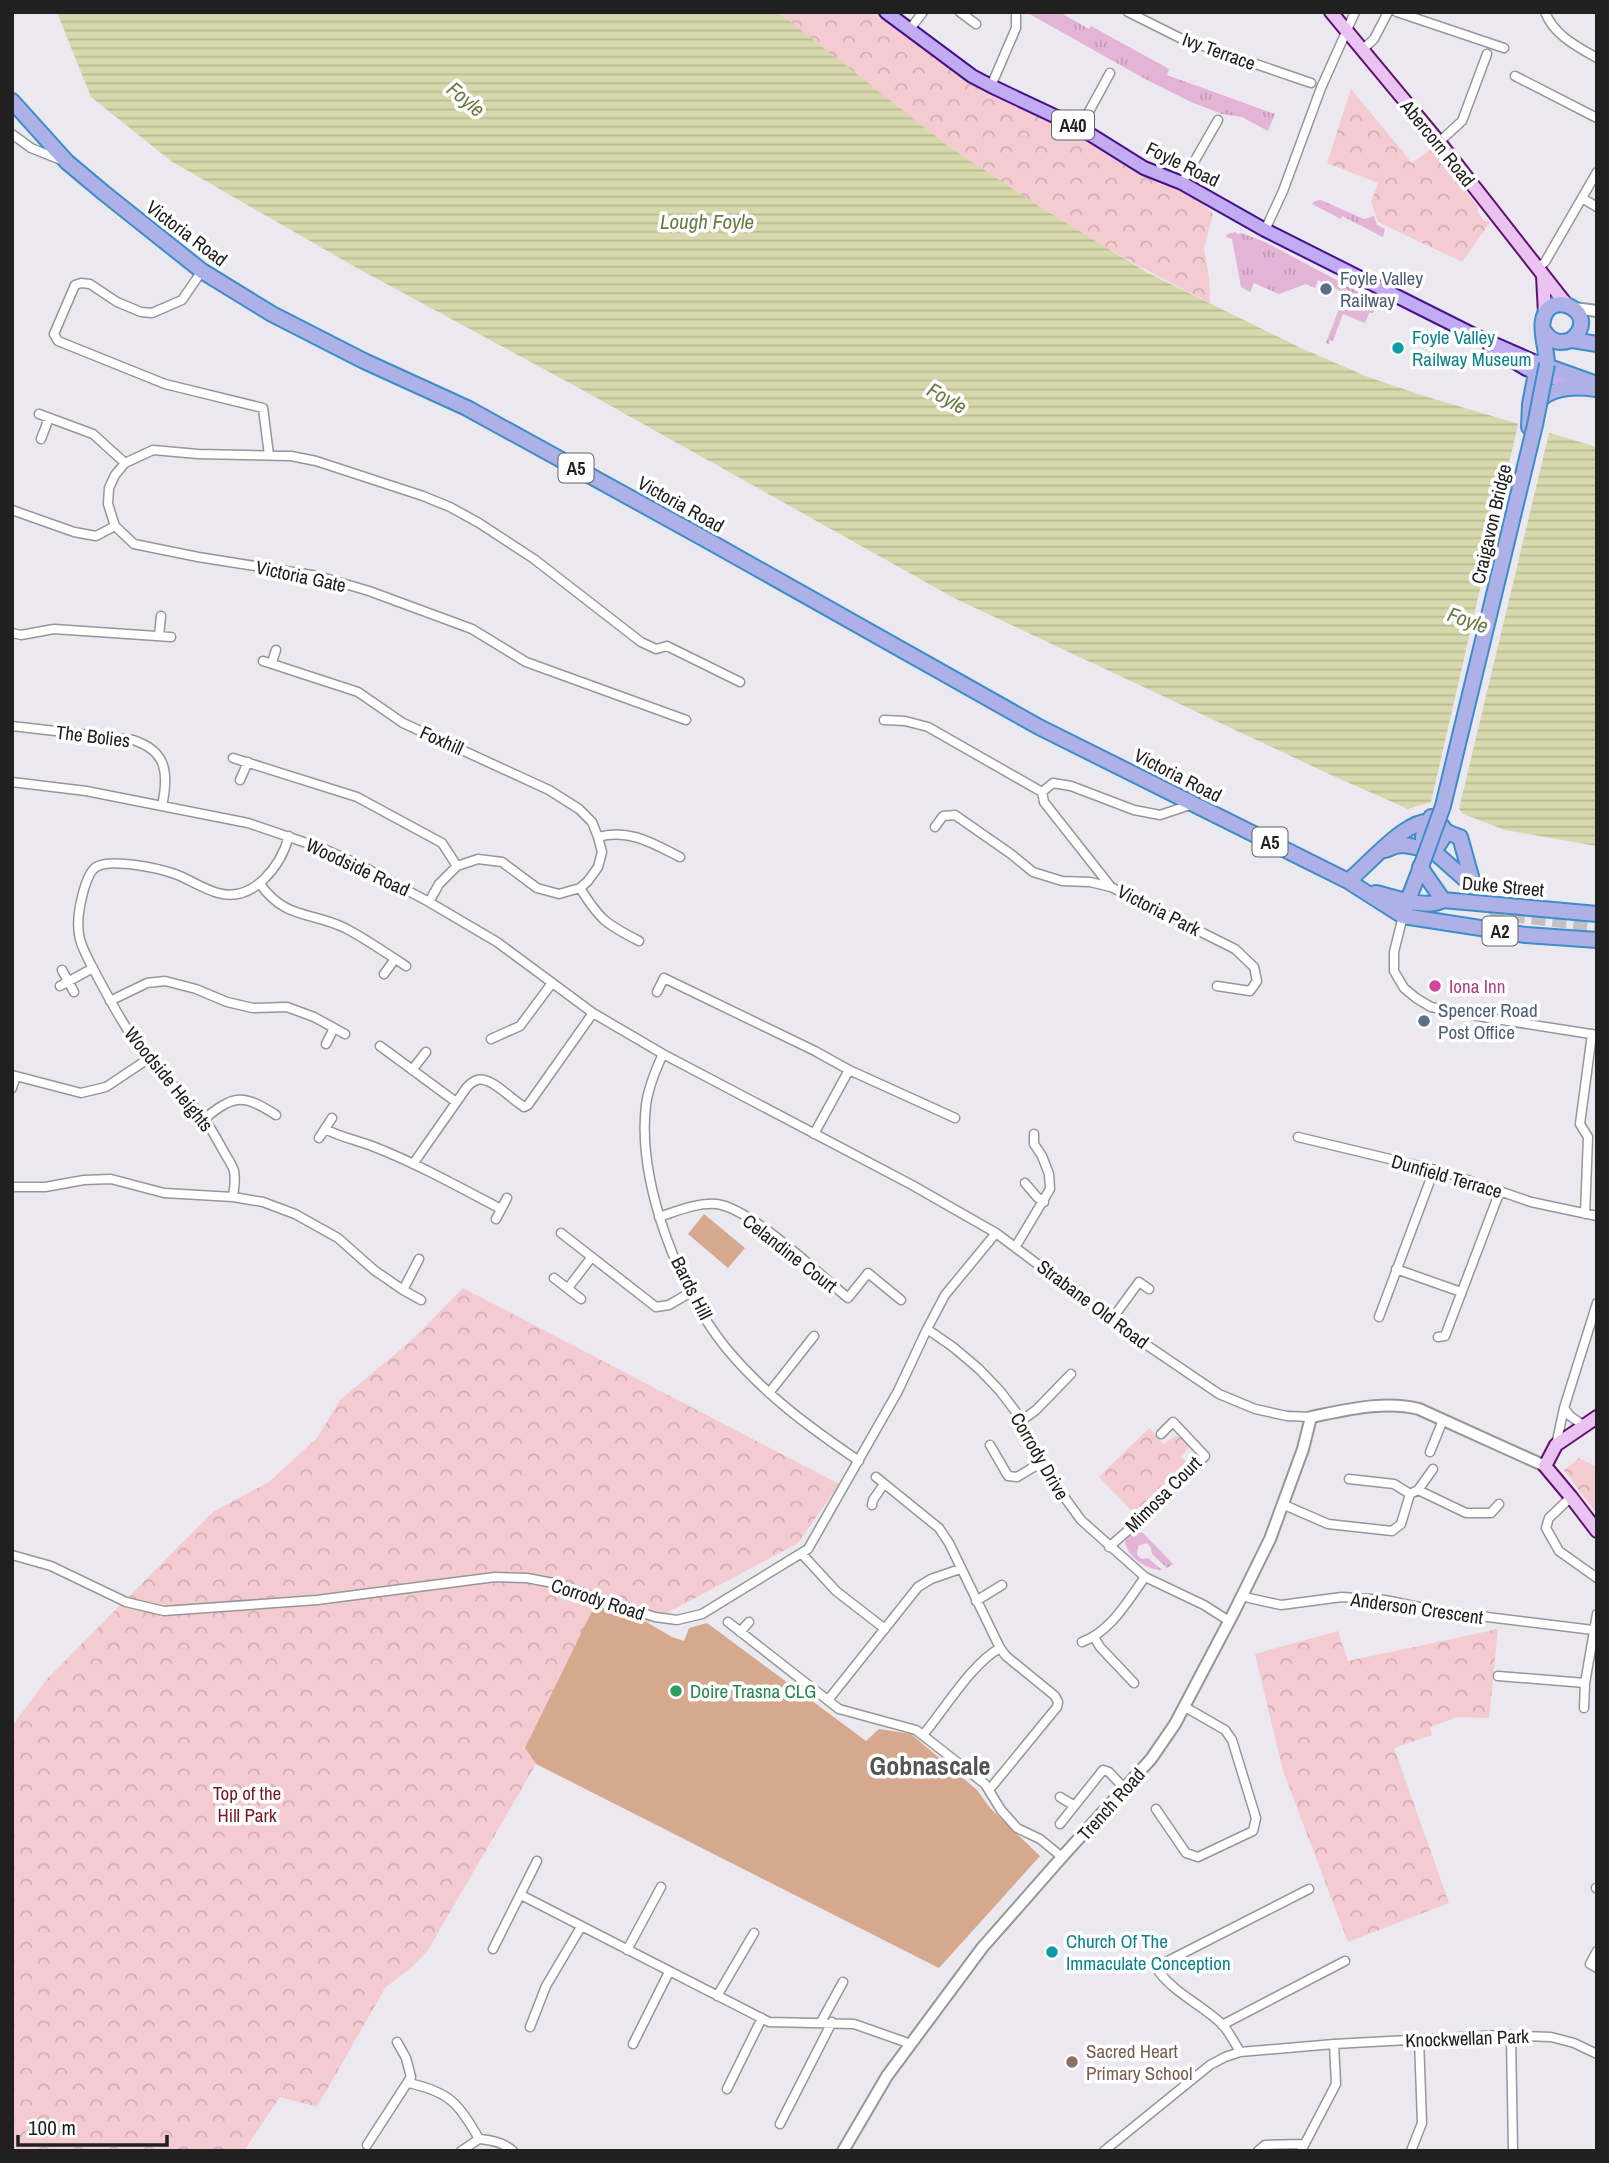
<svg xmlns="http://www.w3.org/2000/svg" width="1609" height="2163" font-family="'Archivo Narrow',sans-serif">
  <defs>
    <pattern id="grass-tufts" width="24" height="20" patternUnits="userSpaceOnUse" patternTransform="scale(1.75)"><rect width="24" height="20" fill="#e4b4d7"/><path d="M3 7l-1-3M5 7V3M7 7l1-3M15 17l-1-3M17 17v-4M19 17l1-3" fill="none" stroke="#c39ab8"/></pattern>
    <pattern id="park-crowns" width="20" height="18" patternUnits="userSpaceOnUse" patternTransform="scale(1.75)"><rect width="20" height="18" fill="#f4cbd1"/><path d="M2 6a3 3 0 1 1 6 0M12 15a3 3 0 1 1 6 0" fill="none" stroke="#d1aeb3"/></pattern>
    <pattern id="water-rules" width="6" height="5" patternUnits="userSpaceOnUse" patternTransform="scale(1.75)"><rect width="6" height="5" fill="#d8d8ad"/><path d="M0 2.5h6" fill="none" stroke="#b9b995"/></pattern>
  </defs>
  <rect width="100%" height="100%" fill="#ebe8f0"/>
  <path fill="url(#grass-tufts)" d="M1026,12h33l30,17 2,-3 78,43 -2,6 108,39 -7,17 -26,-14 -20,-3 -31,-12 -46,-23z
    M1321,200l43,19 10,-3 3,9 8,4 -2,8 -41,-21 -1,3 -29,-15 3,-3z
    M1236,232l1,2 5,-1 25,10 105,56 6,4 -5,10h-4l-4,10 -22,-9 -10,27 -3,-1 -1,4 -3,-1 16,-42 -5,-5 2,-6 -21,-10 -3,8 -9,-4 -27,10 -25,-11 -4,9 -9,-5 -9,-48 -6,-2 1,-3z
    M1136,1532l7,1 30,31 -6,4 -15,-14 -1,-6 -4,-5 -9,3 -1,9 5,4 6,-1 14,12c-15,0 -35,-13 -37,-28l5,-8z"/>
  <path fill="url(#park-crowns)" d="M778,12h108l86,64 210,107 31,31 -9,34 5,29 1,26c-91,-45 -178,-98 -260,-156 -60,-41 -115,-90 -172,-135z
    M1351,89l61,74 19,-14 47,58v5l5,8 7,2 -28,40 -84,-40 -7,-20 7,-19 -51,-20z
    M463,1288l376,196 -41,59 -150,80 -53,-17 -70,142 11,16 -108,186 -15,16 -28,22 -68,119 -37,-10 -36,54h-232v-425l36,-48 165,-166 56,-30 48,-44 23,-38 73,-61z
    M1149,1428l15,16c13,-12 16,-9 27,2l-10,10 5,6 -52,51 -35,-36z
    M1579,1458l18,9v47l-33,-44z
    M1498,1629l-9,89 -31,-1 -28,10 2,8 -38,13 55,155 -101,39 -65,-171 -28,-117 83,-23 10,30z"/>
  <path fill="#d6a98f" d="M704,1214l41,34 -17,20 -40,-34z
    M595,1605l53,18 24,14 12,4 5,-13 18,-5 159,118 13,-12 32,5 66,56 13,18 50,48 -101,112 -403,-204 -11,-16z"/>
  <path fill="url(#water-rules)" d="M59,12h719l170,134 92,61 108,66 153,75 67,29 53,18 176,52v399l-92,-16 -42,-16 -5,-7 -27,-5 -23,7 -79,-35 -373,-175 -379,-212 -220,-119 -186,-107 -80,-64 -33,-82z"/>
  <path fill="#ebe8f0" d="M1519,420l31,9 -92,384 -2,-3 -26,-4z"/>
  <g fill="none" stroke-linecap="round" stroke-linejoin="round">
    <path stroke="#c2c0c6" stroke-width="14" stroke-dasharray="14 7" stroke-linecap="butt" d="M1478,892l12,15 13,7 94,11"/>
    <defs>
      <path id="minor" d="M960,12l16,12
        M1128,12l52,26 131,45
        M1397,12l107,36
        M1545,12c9,23 31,34 52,46
        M910,29l13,-17
        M1362,50l12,-11 14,-27
        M1515,76l82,42
        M991,86l25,-58v-16
        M1080,128l30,-55
        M12,134l19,14 30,12
        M1439,142l23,-21 25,-67
        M1182,183l36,-63
        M1582,198l15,9
        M1265,230l18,-39 38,-103 34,-76
        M1538,268l7,-6 52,-90
        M202,271l-20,29 -30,13 -11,-1 -24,-10 -27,-18 -9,-1 -6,2 -21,49 4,7 107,43 98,24 6,47
        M39,414l54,20 32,29
        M41,439l8,-21
        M12,510l62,22 22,4 19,-10
        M12,633l9,2 33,-6 117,8
        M159,636l2,-20
        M263,661l95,31 45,31 146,67 30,19 13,13 6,15 4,15 -4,15 -10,14 -8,7 -21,6 -22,-6 -35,-26 -24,-3 -21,7 -18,18 -10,18
        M272,662l4,-12
        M686,720l-160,-58 -54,-33 -103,-38 -51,-15 -120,-19 -64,-13 -19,-18 -7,-22 1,-16 6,-13 10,-12 28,-13 45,4 93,2 25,5 107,35 27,11 29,16 55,36 107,83 15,7 11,-3 73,36
        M884,720l21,1 23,6 114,65 11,-9 18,3 63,24 26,5 33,-11
        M12,726l121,14c34,11 36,33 29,66
        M233,758l124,39 85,46 15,23
        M240,780l8,-18
        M12,782l74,9 162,32 76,26 36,16 69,37 68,40 96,71 70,41 249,131 84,48 136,102 87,59 36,15 32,7 24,1
        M1042,792l2,10 67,85 124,62 19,18 3,14 -7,10 -33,-5
        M935,827l8,-11 12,-1 56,39 22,18 29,9 28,1 21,5
        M598,837c31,-9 56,7 82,20
        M260,884c26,36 50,27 85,44 21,11 41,25 61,38
        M580,888c20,32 26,36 59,53
        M1403,916l-9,36v19l10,17 12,10 15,9 58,11 108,17
        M62,970l12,22
        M384,974l11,-15
        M60,986l33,-18
        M657,992l7,-14 151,73 34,19
        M110,1001l37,-18 18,-2 31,8 31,13 26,6 34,-1 27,10 31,17
        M491,1039l29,-13 32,-43
        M326,1044l8,-16
        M380,1046l76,56
        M663,1054c-7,15 -15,35 -17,51 -9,75 32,184 80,243 39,47 83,79 133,113
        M412,1070l14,-18
        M12,1075l69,18 25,-6 42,-28
        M12,1088l4,-12
        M204,1119c31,-25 39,-25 72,-4
        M325,1129c15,8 31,11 47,17 44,17 87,41 129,63
        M814,1134l35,-64 106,48
        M1298,1137l146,35 87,30 66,14
        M319,1138l13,-20
        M413,1164l54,-77c2,-2 7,-6 10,-7 13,-4 32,17 43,24l4,3 4,-2 65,-92
        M1025,1183l12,14 7,5
        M12,1187h33l39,-7 27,-1 53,14 69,4 30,5 32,12 43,24 36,32 29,20 18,10
        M233,1197c1,-9 3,-17 1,-26 -2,-7 -7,-13 -10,-19 -6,-11 -12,-22 -19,-32 -17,-22 -40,-41 -58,-63 -20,-25 -35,-53 -50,-81 -14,-27 -23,-38 -17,-70 2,-10 7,-33 16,-39 15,-9 62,1 79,7 14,5 28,15 43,19 36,10 63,-28 71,-57
        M1585,1214l3,-77 -8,-13 12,-90
        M659,1217c18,-6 39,-15 58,-13 35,5 102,70 131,94l20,-25 33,27
        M496,1219l11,-21
        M561,1233l95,74 13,-2 22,-13
        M1016,1246l34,-57 -1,-15 -7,-18 -8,-12v-10
        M1396,1269l65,23
        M554,1278l27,21
        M568,1288l23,-30
        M403,1290l16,-31
        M1379,1317l55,-147
        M1112,1319l27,-37 10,7
        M927,1329l26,18 26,22 21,22 16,21 33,64 32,44 64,57 59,28 25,16
        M1438,1337l7,-1 55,-145
        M769,1393l45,-57
        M1564,1408l6,8 13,9
        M1021,1421l15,-11 35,-36
        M990,1445l18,31 9,1 25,-15
        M1556,1445l8,-37 33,-105
        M1430,1452l13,-32
        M876,1477l63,51 10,15 51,105 6,8 49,40 3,6 -1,5 -68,83
        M1349,1479l45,5 16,10 8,-4 48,23h25l8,-9
        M1418,1490l15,-21
        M1571,1497l-22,21 -3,10 13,23 38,27
        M1282,1504l46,20 64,7 9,-7 9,-30
        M872,1505l1,-5 11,-16
        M1109,1547l40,-35 56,-56 -32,-34 -12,12
        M802,1554l34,37 49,38
        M12,1555l39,11 75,36 38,9 153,-11 178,-23 32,1 26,5 102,34 22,3 25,-6 106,-65 90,-158 29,-62 18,-34 51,-62
        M1242,1595l7,3 32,7 61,-8 43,3 53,11 155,19
        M976,1601l26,-16
        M728,1622l111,87 77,21 69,54 16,26 16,18 23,11 22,18
        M740,1632l9,-10
        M1094,1637l6,10 34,36
        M1082,1642c29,-11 45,-40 63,-65
        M1498,1676l87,7
        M828,1700l90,-113 13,-8 29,-10
        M1584,1708l1,-25 12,-69
        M923,1735c22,-26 48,-71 77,-87
        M1060,1797l13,8
        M1156,1809l30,44 12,4 55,-26 3,-13 -24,-78 -7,-10 -40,-23
        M1060,1824l43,-54 6,2 16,17
        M1596,1888h1
        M521,1895l248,127 85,2 57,20
        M493,1949l44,-88
        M627,1950l34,-63
        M1597,1951l-7,13 7,4
        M717,1996l37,-63
        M821,2022l22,-40
        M1222,2025l123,-64
        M530,2027l16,-41 35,-59
        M1511,2035l2,116
        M633,2044l36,-72
        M1240,2052c-5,-9 -11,-20 -18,-28 -20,-19 -46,-30 -63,-52l1,-7 149,-76
        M409,2083c40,9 50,20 70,56
        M727,2089l35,-71
        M780,2124l52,-102
        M367,2145l44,-68 -5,-19 -9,-16
        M461,2151l18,-12c12,1 24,3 34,12
        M1104,2151l106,-86 15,-8 15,-5 94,-8 166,-9 51,2 23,6 23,11
        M1258,2151l7,-6 39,-1
        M1301,2151l35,-67 -2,-40
        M1411,2151l11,-28 -3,-84"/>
      <path id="tertiary" d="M1574,308l23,3
        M843,2151l44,-75 95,-128 80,-91 89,-98 24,-35 59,-112 36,-73 33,-90 8,-32c35,-7 74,-17 108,-8l126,57"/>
      <path id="secondary" d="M1331,12l108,130 127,162
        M1543,276l2,37
        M1597,1417l-41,28 -11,21 26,31 26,34"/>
      <path id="primary" d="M886,12l86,64 19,10 89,42 64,40 38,15 83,47 209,105 64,28
        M1490,347l36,22 53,17"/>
      <path id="trunk" d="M12,101l55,61 37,31 98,78 70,43 92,47 103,47 238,131 334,188 309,154 55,35 123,19 71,5
        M1544,331c7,11 16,13 27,9 32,-26 -21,-54 -28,-20 -3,11 4,31 4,44
        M1572,340l25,4
        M1543,397c14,-10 35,-11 52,-8
        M1529,427l1,-23 8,-41 59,21
        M1431,817l-8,19v6l51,45
        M1385,850c6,-2 11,-5 17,-5 23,1 33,15 44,-14
        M1420,867l23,33
        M1348,881c20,-15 62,-69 89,-58 6,2 4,3 8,7 4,4 10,5 15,7l14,50
        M1376,893c18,4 51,17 67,7l154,14
        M1405,908l17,-44"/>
    </defs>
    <use href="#minor" stroke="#979797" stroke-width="11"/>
    <use href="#tertiary" stroke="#979797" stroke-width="14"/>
    <use href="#secondary" stroke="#61116e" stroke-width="16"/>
    <use href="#primary" stroke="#45108c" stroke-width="16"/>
    <use href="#trunk" stroke="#3a8ec9" stroke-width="18"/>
    <use href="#minor" stroke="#fff" stroke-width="8"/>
    <use href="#tertiary" stroke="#fff" stroke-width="10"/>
    <use href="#secondary" stroke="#eac3f3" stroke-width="12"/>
    <use href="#primary" stroke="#c2abf2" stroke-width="12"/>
    <use href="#trunk" stroke="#aeb1e8" stroke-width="14"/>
    <defs>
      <path id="trunk-bridge" d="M1422,864l21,-58 92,-381 12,-61"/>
    </defs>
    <use href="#trunk-bridge" stroke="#3a8ec9" stroke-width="18" stroke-linecap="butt"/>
    <use href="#trunk-bridge" stroke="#aeb1e8" stroke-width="14"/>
  </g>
  <g fill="#5c6f8a" stroke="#fff" stroke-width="2.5">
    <circle cx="1326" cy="289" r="7"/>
    <circle cx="1424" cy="1021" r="7"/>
  </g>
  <g fill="#0f9aa8" stroke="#fff" stroke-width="2.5">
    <circle cx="1398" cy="348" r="7"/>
    <circle cx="1052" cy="1952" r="7"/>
  </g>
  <circle fill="#d1479c" stroke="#fff" stroke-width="2.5" cx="1435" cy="986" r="7"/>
  <circle fill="#2e9e5b" stroke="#fff" stroke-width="2.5" cx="676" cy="1691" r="7"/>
  <circle fill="#8d6e63" stroke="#fff" stroke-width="2.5" cx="1072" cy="2062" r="7"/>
  <g text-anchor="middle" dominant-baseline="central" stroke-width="7" stroke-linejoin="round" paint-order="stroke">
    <g fill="#fff" stroke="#636363" stroke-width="2">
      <rect x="1052" y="110.5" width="42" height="29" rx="5"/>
      <rect x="558.5" y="453.5" width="35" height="29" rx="5"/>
      <rect x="1252.5" y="827.5" width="35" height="29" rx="5"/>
      <rect x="1482.5" y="916.5" width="35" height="29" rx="5"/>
    </g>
    <g font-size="18" font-weight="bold" fill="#202020">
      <text x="1073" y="125">A40</text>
      <text x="576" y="468">A5</text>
      <text x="1270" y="842">A5</text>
      <text x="1500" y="931">A2</text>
    </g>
    <g font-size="19" fill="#202020" stroke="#fff">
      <text transform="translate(1219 51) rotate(20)">Ivy Terrace</text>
      <text transform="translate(1438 143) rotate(51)">Abercorn Road</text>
      <text transform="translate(1183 164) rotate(26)">Foyle Road</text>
      <text transform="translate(187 233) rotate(37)">Victoria Road</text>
      <text transform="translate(681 504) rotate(29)">Victoria Road</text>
      <text transform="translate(1491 524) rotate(-77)">Craigavon Bridge</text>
      <text transform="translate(301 576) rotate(12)">Victoria Gate</text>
      <text transform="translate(93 736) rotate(7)">The Bolies</text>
      <text transform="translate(442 740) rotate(24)">Foxhill</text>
      <text transform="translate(1178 775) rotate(27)">Victoria Road</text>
      <text transform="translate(358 867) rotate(25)">Woodside Road</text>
      <text transform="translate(1503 886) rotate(5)">Duke Street</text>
      <text transform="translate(1159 910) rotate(27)">Victoria Park</text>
      <text transform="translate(169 1079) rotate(51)">Woodside Heights</text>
      <text transform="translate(1447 1176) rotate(16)">Dunfield Terrace</text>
      <text transform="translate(790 1253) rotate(38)">Celandine Court</text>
      <text transform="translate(692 1288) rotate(63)">Bards Hill</text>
      <text transform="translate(1093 1304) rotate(37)">Strabane Old Road</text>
      <text transform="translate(1040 1456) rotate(60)">Corrody Drive</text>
      <text transform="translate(1163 1494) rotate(-45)">Mimosa Court</text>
      <text transform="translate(598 1599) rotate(18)">Corrody Road</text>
      <text transform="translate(1417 1608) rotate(8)">Anderson Crescent</text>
      <text transform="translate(1111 1804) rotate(-48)">Trench Road</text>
      <text transform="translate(1467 2038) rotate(-2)">Knockwellan Park</text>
    </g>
    <g font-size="19" fill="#4e5e75" stroke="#fff" text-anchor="start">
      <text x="1340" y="278">Foyle Valley<tspan x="1340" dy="22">Railway</tspan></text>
      <text x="1438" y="1010">Spencer Road<tspan x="1438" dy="22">Post Office</tspan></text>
    </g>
    <g font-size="19" fill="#0d838f" stroke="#fff" text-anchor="start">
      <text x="1412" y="337">Foyle Valley<tspan x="1412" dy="22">Railway Museum</tspan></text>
      <text x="1066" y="1941">Church Of The<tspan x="1066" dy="22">Immaculate Conception</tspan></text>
    </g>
    <g font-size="19" fill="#b23c85" stroke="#fff" text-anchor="start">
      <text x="1449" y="986">Iona Inn</text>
    </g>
    <g font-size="19" fill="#27864d" stroke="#fff" text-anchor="start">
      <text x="690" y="1691">Doire Trasna CLG</text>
    </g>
    <g font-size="19" fill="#751827" stroke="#fff">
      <text x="247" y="1793">Top of the<tspan x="247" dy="22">Hill Park</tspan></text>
    </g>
    <g font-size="19" fill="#785e54" stroke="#fff" text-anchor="start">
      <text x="1086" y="2051">Sacred Heart<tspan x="1086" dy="22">Primary School</tspan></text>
    </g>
    <g font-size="21" font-style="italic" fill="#6b7a41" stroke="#fff">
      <text transform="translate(466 99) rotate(40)">Foyle</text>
      <text x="707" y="221">Lough Foyle</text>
      <text transform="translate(947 398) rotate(30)">Foyle</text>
      <text transform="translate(1468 620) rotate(19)">Foyle</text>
    </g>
    <g font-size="26" font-weight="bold" fill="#535353" stroke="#fff">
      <text x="930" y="1765">Gobnascale</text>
    </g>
  </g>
  <rect width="1609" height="2163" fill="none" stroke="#202020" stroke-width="28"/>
  <path d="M18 2135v10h149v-10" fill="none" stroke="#202020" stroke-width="3.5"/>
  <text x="28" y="2135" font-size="21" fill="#202020" stroke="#ffffff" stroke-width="5" paint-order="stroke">100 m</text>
</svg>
